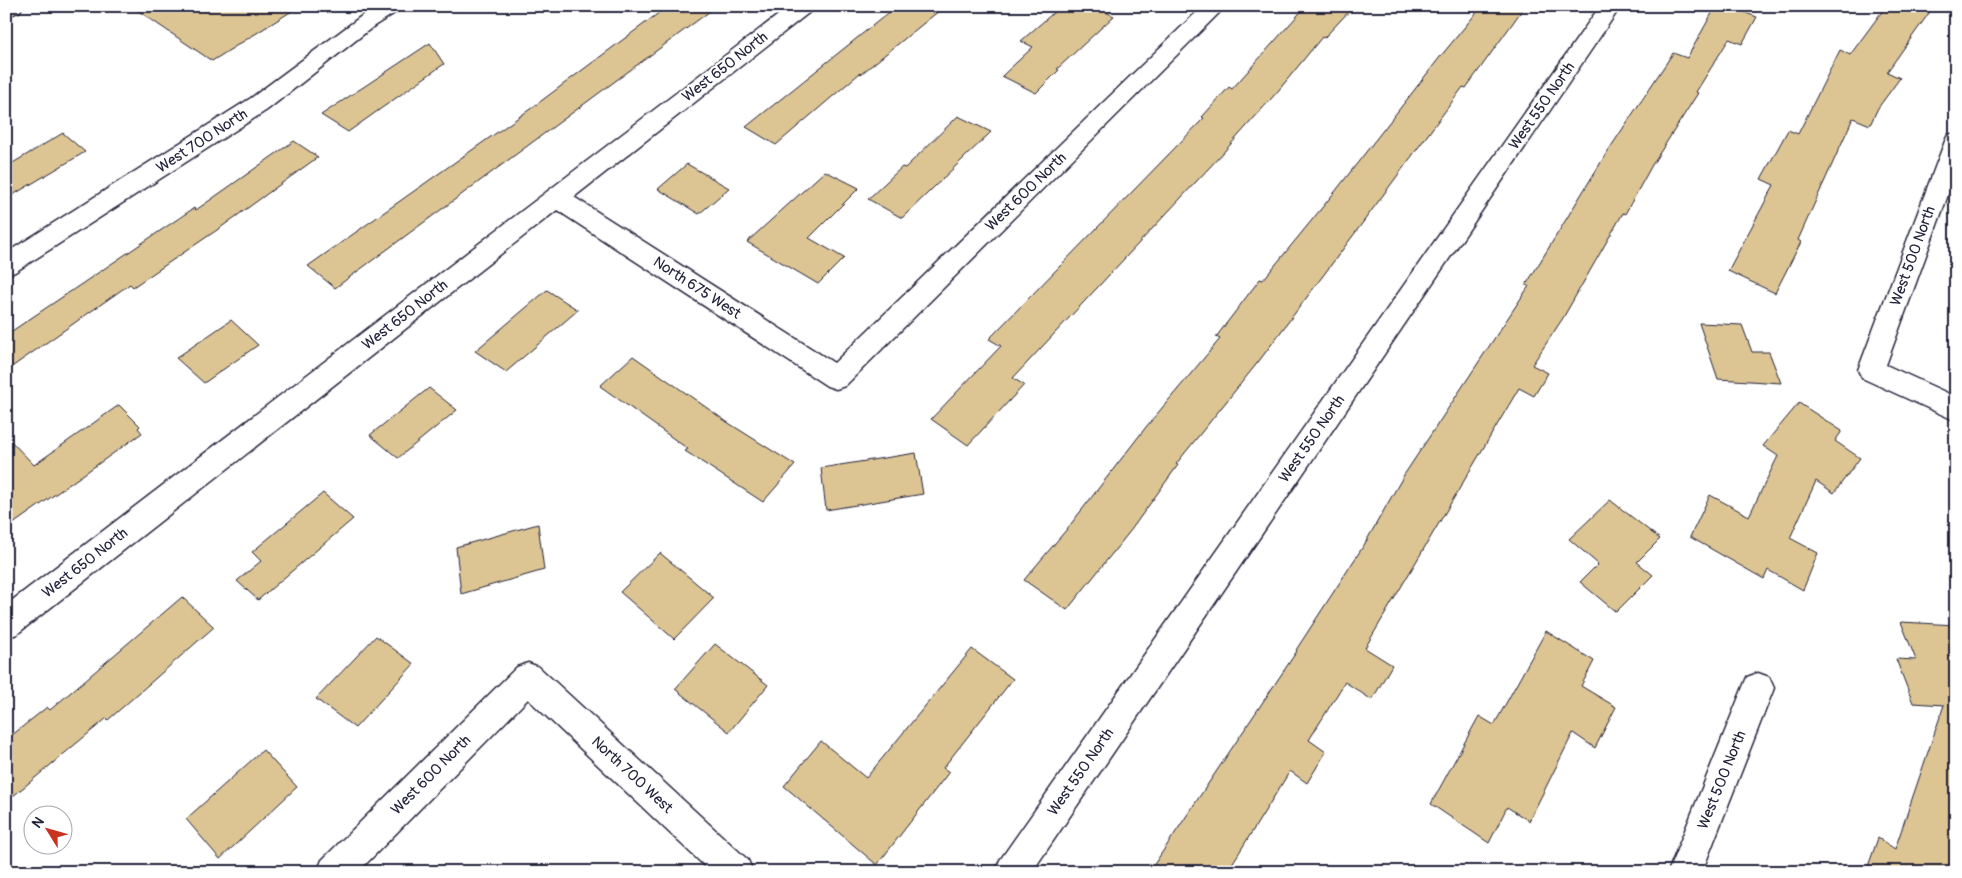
<svg xmlns="http://www.w3.org/2000/svg" width="1962" height="878" font-family="Pangolin,sans-serif">
  <rect width="100%" height="100%" fill="#fff"/>
  <filter id="ink" filterUnits="userSpaceOnUse"><feTurbulence type="fractalNoise" baseFrequency=".02" numOctaves="2"/><feDisplacementMap in="SourceGraphic" scale="10" xChannelSelector="R" yChannelSelector="G"/><feConvolveMatrix kernelMatrix="1 2 1 2 8 2 1 2 1" color-interpolation-filters="sRGB"/></filter>
  <g filter="url(#ink)">
    <path fill="#dcc493" stroke="#22223b" d="M131,6h169l-88,55z
      M668,6h49l-382,282 -27,-22 225,-159z
      M897,6h48l-84,68 -1,-1 -84,72 -30,-18z
      M1061,6h32l21,10 -57,53 2,1 -23,23 -34,-17 31,-29 -12,-6z
      M1306,6h48l-30,32 -2,-1 -44,54 -56,63 -209,224 11,7 -56,60 -37,-26 70,-73 -12,-7 215,-221 -2,-1 27,-30 3,2z
      M1482,6h43l-59,82 -3,-1 -105,142 -99,132 -83,103 2,1 -47,65 -64,80 -43,-30 43,-51 79,-102 74,-88 -4,-2 44,-58 3,1 71,-87 106,-136z
      M1716,6h11l30,11 -15,27 -13,-5 -33,53 2,1 -46,72 -27,49 -2,-1 -60,105 -31,47 16,8 -14,23 -15,-8 -154,260 27,17 -20,35 -27,-18 -36,58 17,12 -19,31 -17,-12 -63,101h-78l148,-221 -1,-1 68,-105 40,-70 125,-189 -3,-1 80,-131 67,-101 14,5z
      M1886,6h48l-47,66 13,6 -22,30 -8,17 -17,-7 -55,122 3,2 -26,51 -47,-22 46,-86 -13,-6 27,-49 10,4 42,-84 10,5z
      M430,43l14,21 -96,68 -27,-17z
      M958,116l33,16 -89,86 -34,-19 34,-32 3,1z
      M63,133l22,19 -79,47v-32z
      M294,141l24,16 -98,71 -87,59 -3,-3 -124,87v-36l188,-127 2,2z
      M687,164l42,24 -30,26 -41,-25z
      M825,171l34,17 -50,50 35,20 -26,26 -71,-42z
      M547,290l31,20 -72,62 -31,-21z
      M231,320l27,25 -54,38 -28,-25z
      M1699,323l43,2 10,27h17l12,31 -63,-4z
      M633,356l94,66 68,43 -32,37 -78,-51 3,-2 -88,-63z
      M429,388l28,22 -59,48 -28,-23z
      M1799,403l43,28 -7,10 25,17 -26,35 -18,-12 -26,57 28,15 -15,37 -35,-20 -4,9 -74,-42 20,-42 39,21 29,-60 -15,-10z
      M119,405l21,21 -2,2 4,5 -136,96v-93l28,29z
      M916,453l7,41 -97,16 -5,-42z
      M323,493l30,26 -95,81 -21,-19 24,-20 -9,-9z
      M1610,500l50,39 -23,23 16,13 -37,37 -36,-30 18,-18 -29,-25z
      M538,524l6,46 -83,24 -5,-47z
      M660,553l54,45 -40,41 -54,-47z
      M182,597l32,30 -106,93 -1,-2 -101,84v-62l41,-33 3,3z
      M1901,622l55,3v247h-90l12,-34 17,11 49,-144 -31,-2 -17,-44 20,1z
      M1546,631l48,30 -13,25 35,21 -21,41 -22,-15 -44,88 -22,-14 -18,36 -58,-39 48,-88 15,9z
      M376,636l38,28 -59,64 -39,-29z
      M715,644l53,41 -39,47 -54,-43z
      M972,649l41,30 -70,89 6,4 -72,93 -93,-79 37,-45 45,37z
      M263,750l34,37 -77,72 -34,-40z"/>
    <g fill="none" stroke-linecap="round" stroke-linejoin="round">
      <defs>
        <path id="minor" d="M6,6h17l-3,5 -14,6z
          M375,6h26l-3,5 -24,15 -107,84 -252,162 -9,3v-22l245,-155z
          M790,6h24l-3,5 -237,186 260,166 369,-357h23l-381,380 -9,3 -9,-3 -270,-176 -540,424 -11,4v-33z
          M1600,6h21l-589,866h-37l5,-12z
          M1956,133v40l-70,192 70,32v24l-94,-43 -4,-8 87,-229 3,-6z
          M528,663l11,4 209,193 5,12h-42l-183,-173 -170,173h-41l5,-12 195,-193z
          M1758,673l11,4 5,11 -72,184h-34l79,-195z"/>
      </defs>
      <use href="#minor" stroke="#22223b" stroke-width="3"/>
      <use href="#minor" fill="#fff" fill-rule="evenodd"/>
    </g>
  </g>
  <g text-anchor="middle" dominant-baseline="central" stroke-width="4" stroke-linejoin="round" paint-order="stroke">
    <g font-size="15" fill="#22223b" stroke="#fff">
      <text transform="translate(725 67) rotate(-38)">West 650 North</text>
      <text transform="translate(1542 106) rotate(-55)">West 550 North</text>
      <text transform="translate(202 141) rotate(-33)">West 700 North</text>
      <text transform="translate(1026 192) rotate(-44)">West 600 North</text>
      <text transform="translate(1913 256) rotate(-70)">West 500 North</text>
      <text transform="translate(697 288) rotate(33)">North 675 West</text>
      <text transform="translate(405 315) rotate(-38)">West 650 North</text>
      <text transform="translate(1312 439) rotate(-55)">West 550 North</text>
      <text transform="translate(85 563) rotate(-38)">West 650 North</text>
      <text transform="translate(1081 772) rotate(-55)">West 550 North</text>
      <text transform="translate(431 775) rotate(-45)">West 600 North</text>
      <text transform="translate(632 775) rotate(43)">North 700 West</text>
      <text transform="translate(1722 780) rotate(-68)">West 500 North</text>
    </g>
  </g>
  <rect width="1962" height="878" fill="none" stroke="#fff" stroke-width="25"/>
  <rect x="12" y="12" width="1937" height="853" fill="none" stroke="#22223b" stroke-width="2" filter="url(#ink)"/>
  <g transform="translate(48 830) rotate(307)"><circle r="24" fill="#ffffff" stroke="#a7a7b1"/>
  <path d="M0-4L9 19L0 12L-9 19Z" fill="#c8321e"/>
  <text y="-8" font-size="14" font-weight="bold" text-anchor="middle" fill="#22223b">N</text>
  </g>
</svg>
